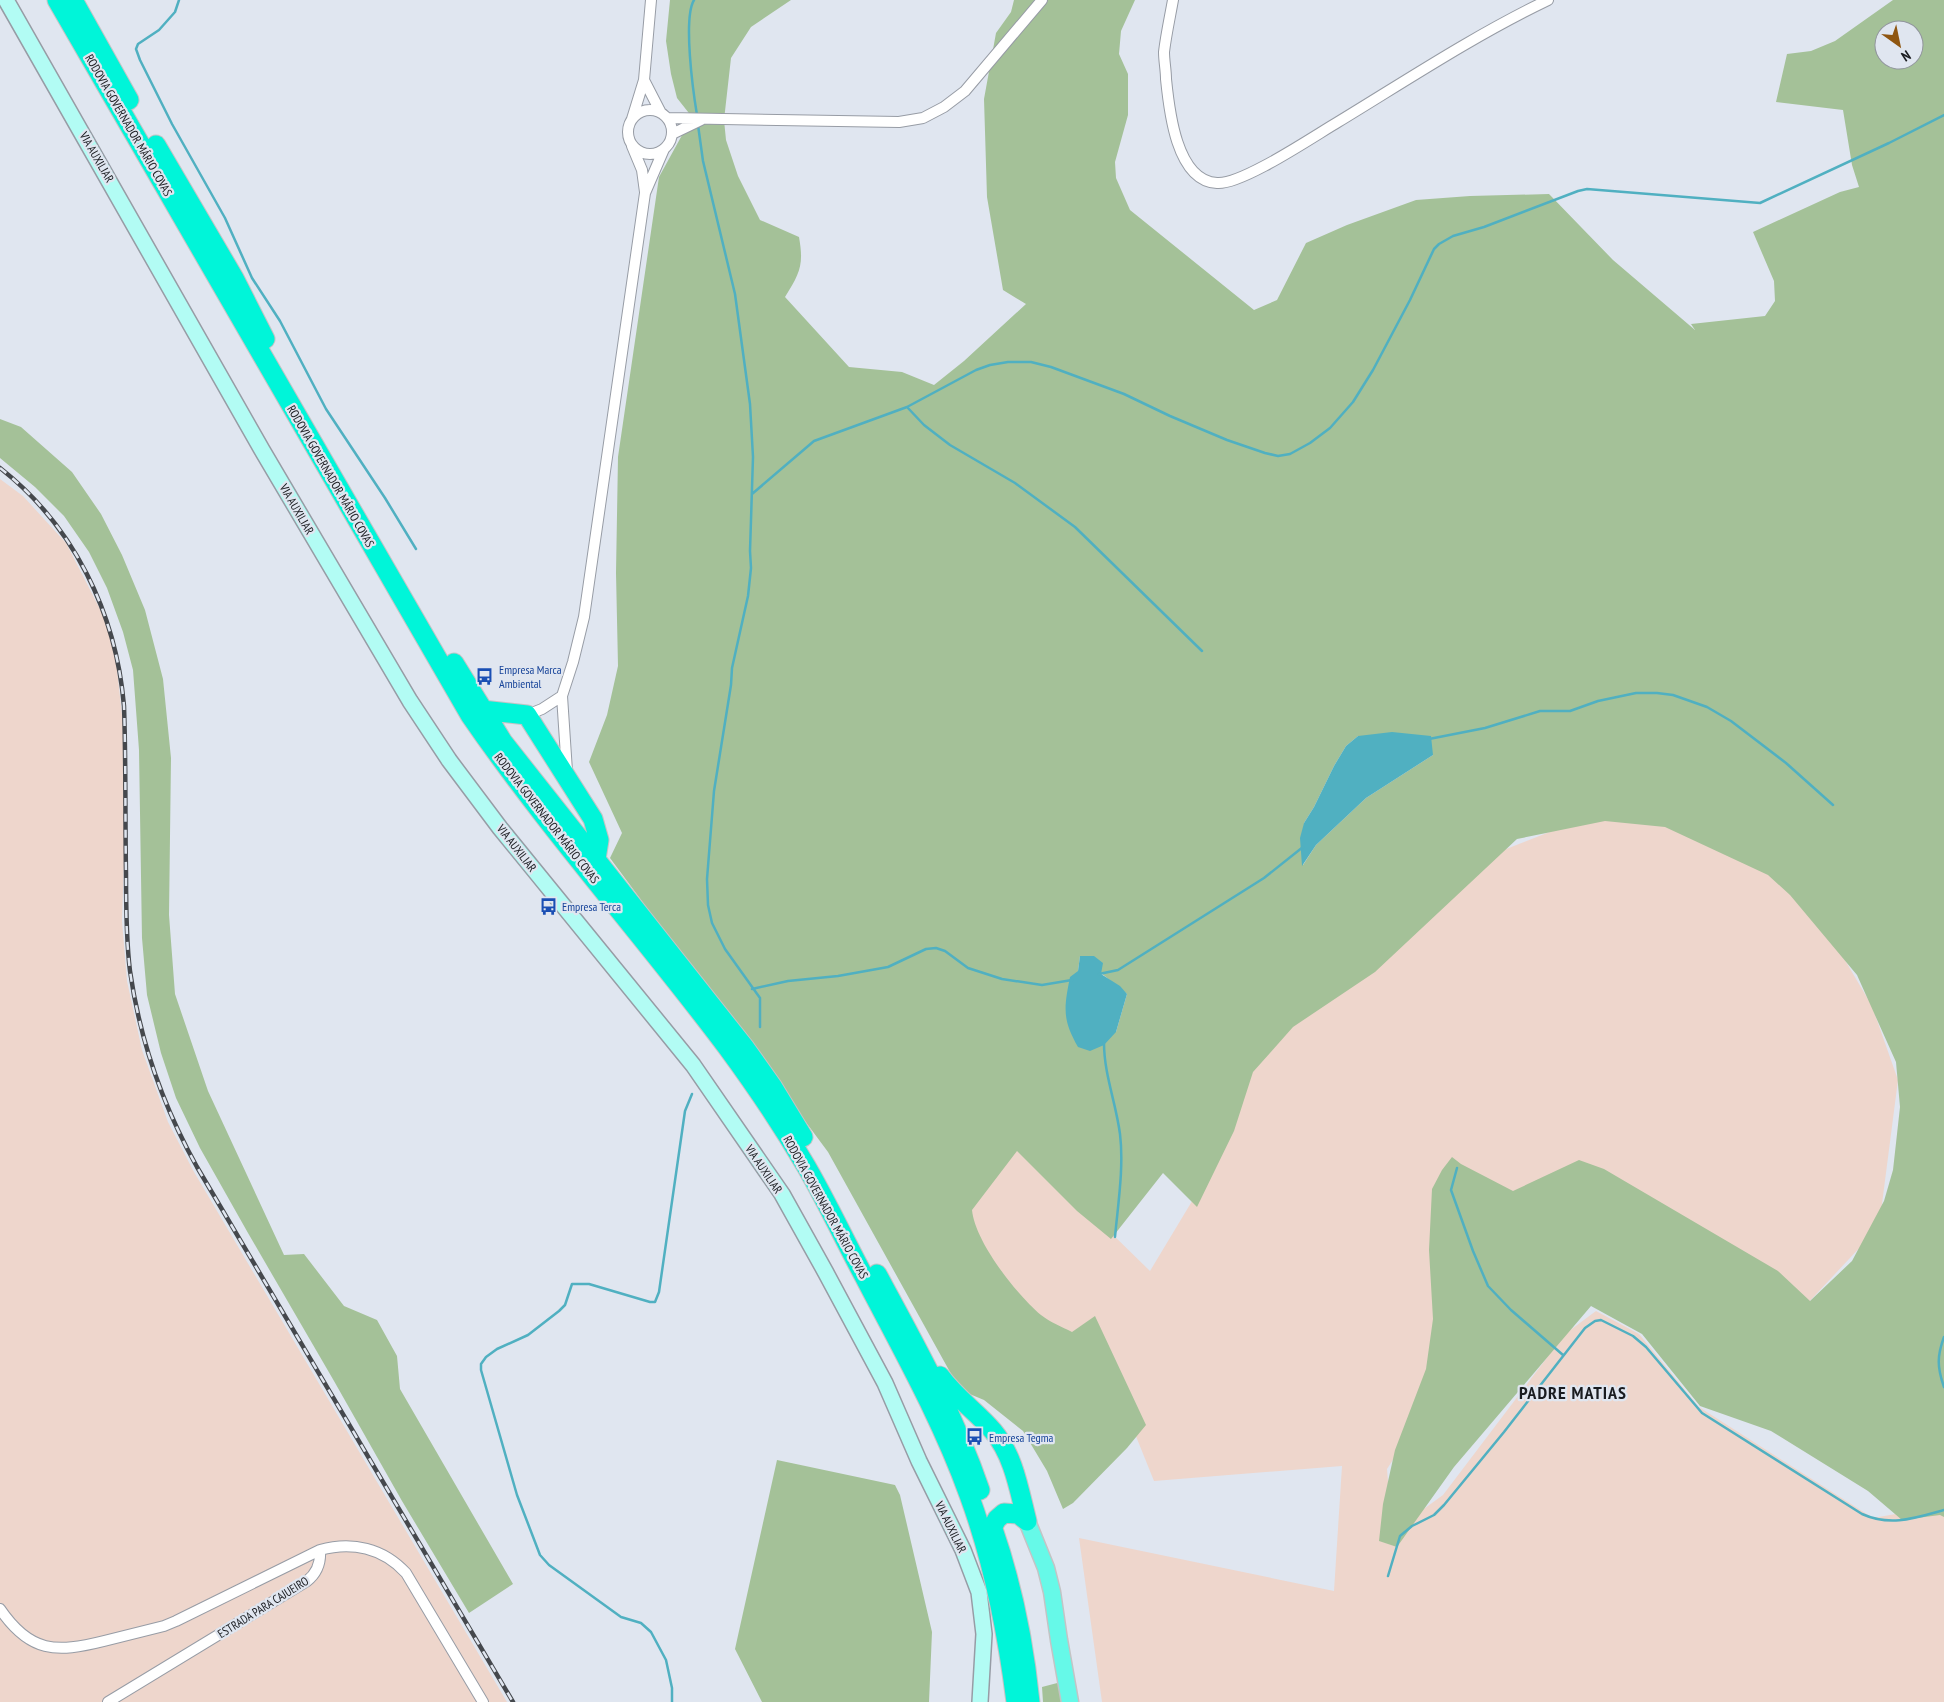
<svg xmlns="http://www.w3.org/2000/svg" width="1944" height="1702" font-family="'PT Sans Narrow',sans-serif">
  <rect width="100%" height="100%" fill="#e0e6f0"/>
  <path fill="#eed6cc" d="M0,479l23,17 43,47 36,70 13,38 12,110 -5,160 5,60 15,69 26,72 26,50 313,530h-507z
    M1593,815l76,7 112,50 48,61 43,73 26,74 -19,147 -74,79 -96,-69 -271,153 -51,79 5,63 51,-37 122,-161 31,-23 43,23 60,73 174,111 62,-11 9,4v191h-842l-23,-164 255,53 8,-125 -188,15 -60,-149 -27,16 -69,-65 -47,-79 64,-65 135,132 74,-123 31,-94 246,-203z"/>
  <path fill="#a4c198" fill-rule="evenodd" d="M670,0h121l-40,27 -20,31 -7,62 2,20 12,36 22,44 39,17c5,28 1,36 -14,60l64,70 53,5 32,13 30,-24 62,-57 -23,-14 -16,-93 -3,-98 12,-66 15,-21 3,-12h121l-14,31 -2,23 9,20v41l-13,47 1,16 14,32 124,100 23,-10 29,-57 41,-18 69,-25 54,-4 79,-2 64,66 82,70 -4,-6 74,-8 10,-15 -1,-20 -21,-49 87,-40 19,-5 -7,-22 -9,-55 -67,-8 11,-48 24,-3 24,-10 58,-41h51v1517l-4,-2 -38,5 -34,-29 -97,-60 -71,-25 -58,-72 -51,-28 -137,161 -57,80 -18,-6 4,-37 12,-54 31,-81 7,-50 -4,-69 3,-61 10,-19 10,-13 9,7 52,27 66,-31 25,9 174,102 32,30 42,-40 32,-60 9,-31 7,-63 -4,-45 -39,-87 -67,-80 -22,-20 -103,-48 -60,-6 -88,18 -142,133 -82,55 -40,45 -19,59 -37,76 -34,-34 -52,66 -34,-28 -60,-60 -45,59c3,32 45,85 69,105 9,7 21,12 31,17l23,-16 51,109 -19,23 -54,55 -10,6 -16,-38 -24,-40 -39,-31 -24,-10 -132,-238 -218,-294 12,-25 -33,-71 18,-47 11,-49 -2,-93 2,-116 41,-280 33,-60 -15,-19 -6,-24 -5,-33zM1884,30h30v30h-30zM1358,736l75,19 -67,43 -50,47 -13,20 1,-42 10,-16 20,-41 12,-20zM1080,956l47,38 -11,38 -38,-61z
    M0,419l21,8 51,45 29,42 21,41 23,55 18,69 8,79 -2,157 6,79 33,97 76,164 20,-1 40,52 33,14 20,36 3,33 113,195 -44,29 -67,-112 -68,-120 -86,-148 -48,-85 -24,-50 -15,-45 -14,-58 -5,-57 -3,-188 -6,-80 -10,-38 -16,-44 -18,-36 -25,-36 -29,-29 -35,-29z
    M777,1460l118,25 5,10 32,137 -3,70h-167l-27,-53z
    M1061,1682l7,20h-25l-1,-15z"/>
  <path fill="#50b0c1" d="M1392,732l39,4 2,19 -67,43 -50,47 -14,21 -2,-28 4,-15 10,-16 20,-41 12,-20 12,-10z
    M1080,956h14l9,7 -2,11 19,12 7,8 -11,38 -12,13 -14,6 -12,-4c-16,-28 -14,-39 -8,-70l8,-6z"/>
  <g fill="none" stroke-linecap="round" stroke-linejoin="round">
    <path stroke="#50b0c1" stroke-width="2.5" d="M179,0l-4,12 -16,18 -21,14 -2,5 4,11 32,64 53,94 27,60 28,43 46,88 59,89 31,51
      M694,0c-11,18 -1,91 3,115
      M698,125l5,36 32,133 15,110 3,53 -3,94 1,17 -3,28 -16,72 -1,17 -17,106 -7,88 1,26 4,18 13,26 35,49v29
      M907,407l17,18 26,20 65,38 60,44 127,124
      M752,494l62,-53 93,-34 69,-37 14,-5 18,-3h23l20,5 73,27 46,22 57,24 38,13 13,3 12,-2 20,-11 20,-15 23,-26 20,-32 37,-70 24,-51 5,-5 14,-8 31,-9 94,-36 9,-2 173,14 129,-60 55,-28
      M1429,739l56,-11 55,-17h30l28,-10 38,-8h21l16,2 34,12 24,14 55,42 47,42
      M1099,974l19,-4 146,-92 39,-31
      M752,989l36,-8 50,-5 50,-9 38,-18 10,-1 9,3 23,17 34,11 40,6 30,-5
      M1104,1043c0,31 12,60 16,91 4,33 -2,70 -5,103
      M1457,1168l-6,22 22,61 15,35 23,24 52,45
      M1944,1337c-7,19 -7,30 0,50
      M1388,1576l12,-40 12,-10 22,-11 10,-10 60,-73 81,-104 10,-7 6,-1 32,16 13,11 56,66 160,101c29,13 53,4 82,-4
      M672,1702v-14l-6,-28 -15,-28 -10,-9 -20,-6 -72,-52 -9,-10 -23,-60 -36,-125v-6l5,-7 11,-8 31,-14 31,-24 6,-6 7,-21h17l61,18h5l4,-10 26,-181 7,-17"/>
    <defs>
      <path id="street" d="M1173,0c-3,17 -7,35 -9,52 0,9 2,18 2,27 3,30 10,102 51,104 25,2 97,-47 121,-61 69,-42 137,-87 210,-122
        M644,80l17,33
        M628 132a22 22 0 1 1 44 0a22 22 0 1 1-44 0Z
        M668,118l231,4 24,-4 21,-11 21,-16 77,-91
        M632,119l12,-39 7,-80
        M672,134l29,-14
        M632,146l10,24 3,22
        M527,715l15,-6 20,-13
        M567,771l-5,-75 11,-34 11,-45 61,-424 19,-44
        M0,1609c30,44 56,44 104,32 20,-5 40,-10 60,-15l12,-5 144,-71c32,-9 63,-2 86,23l77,129
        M108,1702l199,-121c10,-8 14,-18 13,-31"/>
      <path id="secondary" d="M6,0l256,450 148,251 39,59 51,68 193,237 89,129 44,79 59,110 34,78 44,89 16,42 5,42 -4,68"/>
      <path id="primary" d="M1027,1521l19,47 6,24 7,48 11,62"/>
      <path id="highway" d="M57,0l413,715c79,115 173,220 257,332 28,38 55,78 79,119 21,36 39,75 59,112 37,71 77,142 104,217 25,68 38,136 47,207
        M73,0l56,100
        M156,145l78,133 31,61
        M454,663l49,79 242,306 27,38 31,51
        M482,710l45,5 66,104 6,21 -3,19
        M877,1274c38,70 77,140 103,216
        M940,1376c16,22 37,36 53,55 21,25 26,59 34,90
        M992,1526c20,57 32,116 38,176
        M992,1528l5,-9 7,-6 14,1 9,7"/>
    </defs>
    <use href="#street" stroke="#979ca5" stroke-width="12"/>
    <use href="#secondary" stroke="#979ca5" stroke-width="18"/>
    <use href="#primary" stroke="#c3c4c5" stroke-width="19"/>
    <use href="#highway" stroke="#c3c4c5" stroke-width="21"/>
    <use href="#street" stroke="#fff" stroke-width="10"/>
    <use href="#secondary" stroke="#b2fcf4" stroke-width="15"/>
    <use href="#primary" stroke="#66f9e8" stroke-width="16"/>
    <use href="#highway" stroke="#00f5d9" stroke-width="19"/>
    <defs>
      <path id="rail" d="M0,468c74,58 116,145 124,238 2,56 1,111 2,167 0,33 0,66 4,98 10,70 33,135 67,196l316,535"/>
    </defs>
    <use href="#rail" stroke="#45484d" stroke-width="4.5"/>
    <use href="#rail" stroke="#e0e6f0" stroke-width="2.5" stroke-dasharray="8" stroke-linecap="butt"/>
  </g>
  <defs>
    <symbol id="bus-bare" viewBox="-9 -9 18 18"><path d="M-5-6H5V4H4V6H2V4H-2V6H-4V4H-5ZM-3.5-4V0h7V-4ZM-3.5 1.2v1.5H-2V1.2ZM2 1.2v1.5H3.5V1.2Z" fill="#1a4fb4" stroke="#e0e6f0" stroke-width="2.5" paint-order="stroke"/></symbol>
  </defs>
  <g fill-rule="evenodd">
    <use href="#bus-bare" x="472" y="664" width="25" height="25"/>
    <use href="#bus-bare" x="536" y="894" width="25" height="25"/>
    <use href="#bus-bare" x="962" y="1424" width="25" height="25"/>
  </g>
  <g text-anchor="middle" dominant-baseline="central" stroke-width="4.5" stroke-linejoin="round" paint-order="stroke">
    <g font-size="12" fill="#1a1c20" stroke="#e0e6f0">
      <text transform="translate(129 125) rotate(60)">RODOVIA GOVERNADOR MÁRIO COVAS</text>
      <text transform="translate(97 157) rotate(60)">VIA AUXILIAR</text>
      <text transform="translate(331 476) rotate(60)">RODOVIA GOVERNADOR MÁRIO COVAS</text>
      <text transform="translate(297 509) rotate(60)">VIA AUXILIAR</text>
      <text transform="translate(547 818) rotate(52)">RODOVIA GOVERNADOR MÁRIO COVAS</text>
      <text transform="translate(517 848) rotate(52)">VIA AUXILIAR</text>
      <text transform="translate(764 1169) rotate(56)">VIA AUXILIAR</text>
      <text transform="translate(826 1207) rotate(61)">RODOVIA GOVERNADOR MÁRIO COVAS</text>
      <text transform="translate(951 1527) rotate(64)">VIA AUXILIAR</text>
      <text transform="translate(263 1607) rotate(-32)">ESTRADA PARA CAJUEIRO</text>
    </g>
    <g font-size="12" fill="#164399" stroke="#e0e6f0" text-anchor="start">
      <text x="499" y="669">Empresa Marca<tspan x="499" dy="14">Ambiental</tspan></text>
      <text x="562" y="906">Empresa Terca</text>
      <text x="989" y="1437">Empresa Tegma</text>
    </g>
    <g font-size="18" font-weight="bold" letter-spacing="1" fill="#1a1c20" stroke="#e0e6f0">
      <text x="1573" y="1392">PADRE MATIAS</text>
    </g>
  </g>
  <g transform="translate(1899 45) rotate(147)"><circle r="24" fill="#e0e6f0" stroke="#91959d"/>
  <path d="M0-4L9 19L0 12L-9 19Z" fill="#8f5611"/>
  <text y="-8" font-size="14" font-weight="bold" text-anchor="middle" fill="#1a1c20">N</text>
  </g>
</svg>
